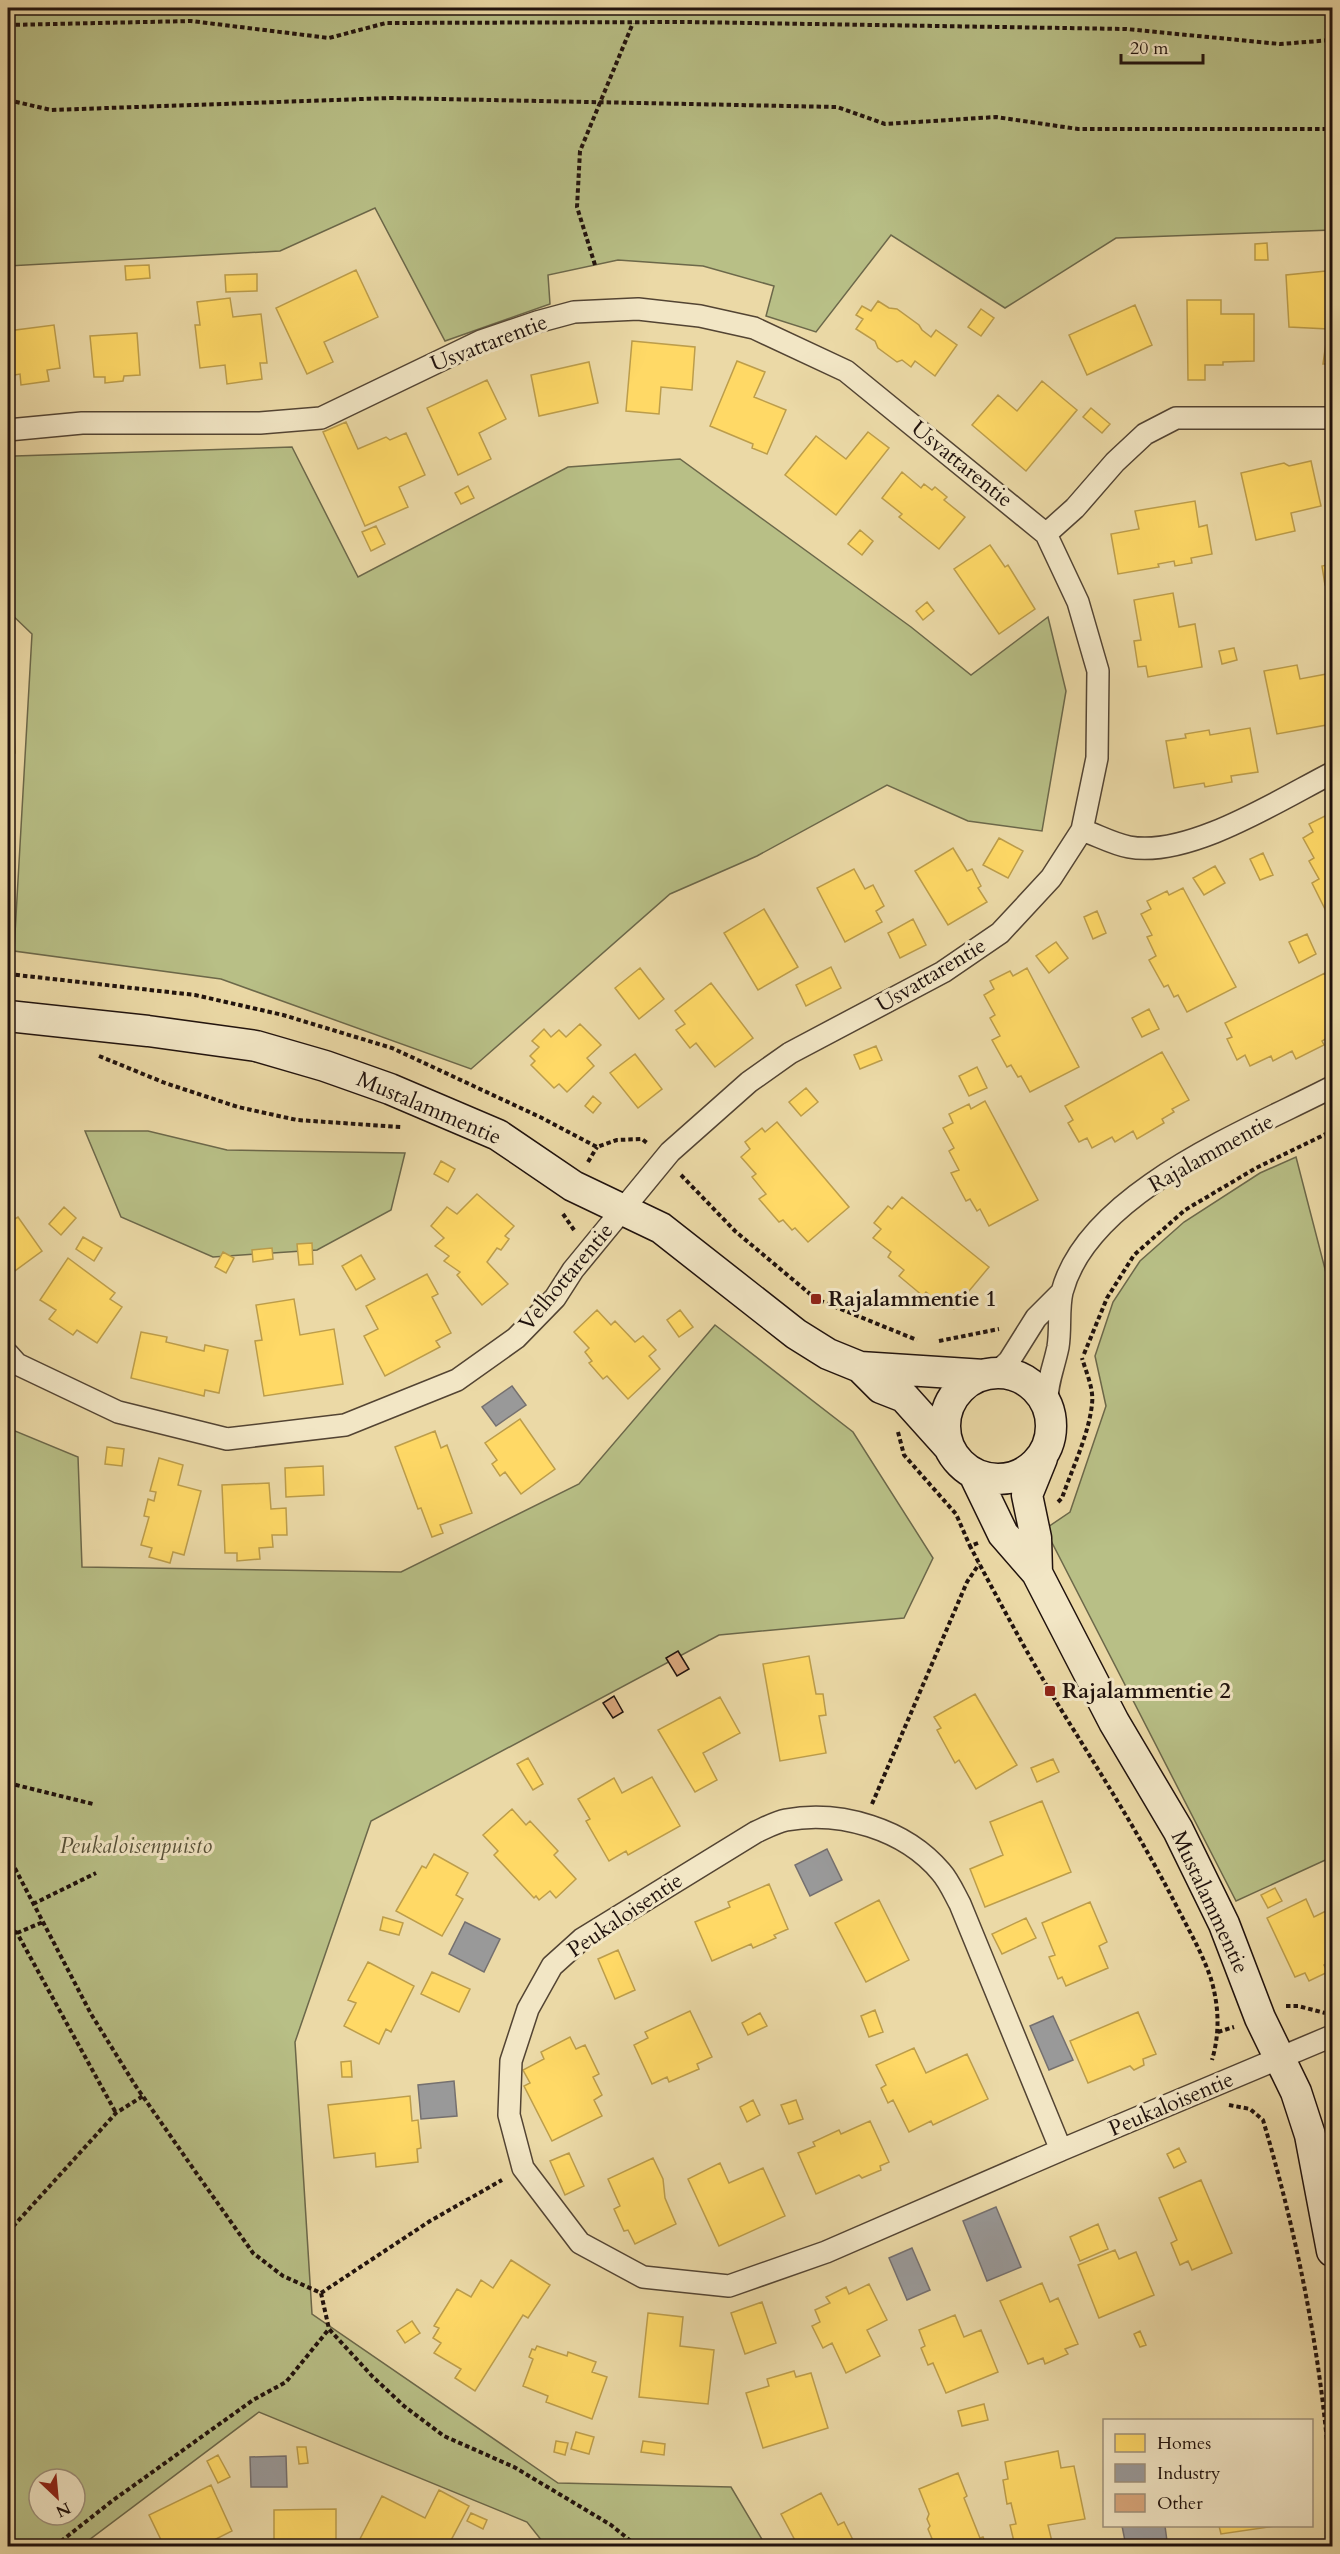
<svg xmlns="http://www.w3.org/2000/svg" width="1340" height="2554" font-family="Cardo,serif">
  <rect width="100%" height="100%" fill="#ebd9a6"/>
  <filter id="stains"><feTurbulence type="fractalNoise" baseFrequency=".00333" numOctaves="4"/><feColorMatrix values="0 0 0 0 .2 0 0 0 0 .09 0 0 0 0 .02 0 0 0 .5 -.17"/></filter>
  <radialGradient id="worn" r=".72"><stop offset=".6" stop-color="#630" stop-opacity="0"/><stop offset="1" stop-color="#630" stop-opacity=".3"/></radialGradient>
  <path fill="#b8bf86" stroke="#6c684a" stroke-width="1.5" fill-rule="evenodd" d="M8,8h1324v222l-216,8 -111,70 -114,-73 -75,97 -50,-16 8,-30 -71,-20 -85,-6 -70,15 2,29 -105,37 -70,-133 -95,43 -272,15z
    M292,447l66,130 210,-110 112,-8 231,168 60,48 77,-58 18,74 -24,140 -74,-10 -81,-36 -130,71 -87,38 -199,175 -250,-90 -207,-28 18,-317 -24,-23v-148l7,-7z
    M85,1131h63l79,19 178,3 -14,57 -74,40 -104,7 -92,-40z
    M1296,1157l36,139v561l-96,44 -191,-372 25,-17 36,-106 -11,-50 18,-54 27,-41 44,-39 76,-49z
    M715,1325l138,107 80,126 -29,60 -185,17 -348,186 -76,221 17,272 246,169 173,4 35,59h-220l-19,-24 -268,-110 -178,134h-73v-1118l70,29 4,110 319,5 178,-88zM39,2479h36v36h-36z"/>
  <path fill="#ffd966" stroke="#bc9d4b" stroke-width="1.5" d="M1267,243l1,17h-13v-16z
    M149,265l1,13 -24,2 -1,-14z
    M356,270l22,47 -54,25 9,20 -26,12 -31,-66z
    M1326,271l6,3v90h-9l5,-35 -39,-2 -3,-52z
    M257,274v17l-31,1 -1,-17z
    M230,298l3,19 28,-3 6,49h-7l2,16 -35,5 -2,-19 -25,3 -5,-43h5l-3,-23z
    M1187,300h34v14h33v47l-31,1v3h-18v15h-17z
    M878,301l11,7 8,1 22,16 3,5 9,7 5,-7 21,15 -22,31 -20,-15 -4,6 -9,-7 -5,2 -19,-14 -3,-7 -19,-12 7,-10 -7,-4 6,-9 9,5z
    M1135,305l17,40 -65,30 -18,-40z
    M981,309l13,9 -13,18 -13,-9z
    M54,325l6,43 -13,2 2,11 -28,4 -1,-11 -12,2v-45z
    M137,333l3,42 -16,1 -1,5 -18,2v-6h-11l-4,-41z
    M632,341l63,6 -3,43 -31,-3 -2,27 -33,-3z
    M737,361l28,11 -11,25 32,13 -19,44 -15,-6 1,-4 -43,-18z
    M589,362l9,41 -59,13 -8,-41z
    M487,380l19,39 -27,14 12,26 -33,16 -31,-67z
    M1042,381l35,29 -51,61 -54,-46 26,-30 19,16z
    M1091,408l19,16 -8,9 -19,-16z
    M346,422l12,27 28,-12 4,3 16,-7 19,42 -26,12 9,20 -43,19 -42,-94z
    M868,432l21,16 -53,67 -51,-40 31,-39 30,23z
    M1311,461l10,45 -30,7 4,18 -39,9 -15,-67 43,-10 5,3z
    M902,472l19,16 3,-4 8,6 3,-3 12,10 -3,3 21,17 -26,32 -40,-32 3,-3 -20,-16z
    M468,486l6,12 -13,6 -6,-11z
    M1195,501l4,26 8,-2 5,29 -21,4 1,5 -17,3 -1,-5 -16,3 1,3 -41,7 -7,-40 28,-5 -4,-18z
    M376,526l9,18 -14,7 -9,-19z
    M860,530l13,11 -11,14 -14,-11z
    M990,545l15,22 3,-2 27,44 -36,25 -45,-65z
    M1332,564v20l-7,1 -3,-19z
    M1173,593l6,34 16,-3 7,43 -54,10 -2,-11 -8,1 -4,-26 7,-1 -7,-40z
    M927,602l7,9 -11,9 -7,-9z
    M1234,648l3,12 -15,4 -3,-13z
    M1297,665l3,14 32,-6v51l-55,10 -13,-63z
    M1250,728l8,44 -27,4 1,6 -27,5 -1,-4 -30,5 -8,-47 20,-3 -1,-4 24,-4 1,5z
    M8,732h6l1,21h-7z
    M1329,814l3,4v95l-2,-5 -4,3 -14,-28 7,-4 -10,-18 5,-3 -11,-20 10,-6 -4,-8z
    M999,838l24,13 -15,27 -25,-13z
    M953,848l14,23 5,-2 9,17 -3,2 9,14 -39,23 -33,-54z
    M1263,853l10,22 -13,5 -10,-21z
    M1215,866l10,17 -21,12 -11,-17z
    M854,869l11,20 8,-4 11,21 -8,5 6,11 -37,20 -28,-54z
    M1183,888l53,99 -49,25 -9,-17 -4,2 -6,-12 -4,2 -15,-27 7,-4 -9,-19 5,-2 -11,-21 10,-5 -4,-8 20,-10 2,4z
    M764,909l34,58 -40,23 -34,-57z
    M1097,911l9,22 -13,6 -9,-22z
    M913,919l13,26 -26,13 -12,-25z
    M1307,934l9,20 -17,9 -10,-21z
    M1056,942l12,16 -19,15 -13,-17z
    M831,967l10,21 -35,18 -10,-21z
    M640,968l24,31 -25,20 -24,-31z
    M1027,968l52,99 -49,25 -9,-16 -3,1 -7,-12 -4,2 -15,-27 8,-4 -10,-18 5,-3 -11,-20 10,-6 -4,-8 20,-10 3,5z
    M1325,973l7,15v47l-10,6 2,4 -28,14 -4,-8 -19,10 -2,-5 -21,10 -5,-11 -8,5 -10,-21 5,-2 -7,-14z
    M711,983l42,55 -38,29 -19,-24 -6,5 -14,-18 9,-6 -10,-13z
    M1149,1009l10,20 -17,8 -10,-19z
    M580,1024l21,21 -14,13 7,8 -27,26 -8,-8 -5,4 -23,-23 4,-4 -5,-5 9,-9 -7,-6 12,-12 7,8 8,-7 7,7z
    M876,1046l6,14 -22,9 -6,-14z
    M1162,1052l27,48 -17,9 2,3 -12,7 2,4 -27,16 -4,-8 -18,11 -3,-5 -20,11 -5,-10 -8,4 -11,-19 5,-3 -8,-14z
    M635,1054l27,35 -24,19 -28,-35z
    M977,1067l10,21 -18,8 -10,-20z
    M806,1088l12,14 -17,14 -12,-14z
    M593,1096l8,7 -8,10 -8,-7z
    M985,1101l53,99 -49,26 -9,-17 -3,2 -7,-12 -4,2 -15,-28 8,-3 -10,-19 5,-3 -11,-20 10,-5 -4,-9 20,-10 2,5z
    M777,1122l72,85 -41,35 -13,-14 -3,2 -9,-10 -4,2 -20,-23 7,-5 -14,-17 4,-3 -15,-17 9,-8 -5,-7 17,-14 3,4z
    M441,1161l14,8 -7,13 -14,-8z
    M477,1194l37,32 -9,10 4,3 -8,11 -4,-2 -10,14 21,22 -26,21 -25,-30 3,-3 -16,-11 5,-5 -14,-10 9,-8 -13,-12 16,-19 10,7z
    M902,1197l87,70 -35,42 -14,-12 -3,4 -11,-9 -3,4 -24,-20 5,-6 -16,-13 3,-5 -18,-14 8,-9 -7,-6 14,-17 4,3z
    M64,1207l12,11 -15,17 -12,-11z
    M8,1213l5,7 5,-3 24,34 -34,25z
    M83,1237l19,11 -8,13 -18,-12z
    M312,1243l1,21 -14,1 -2,-21z
    M272,1248l1,11 -20,3 -1,-12z
    M223,1252l11,6 -8,15 -11,-6z
    M361,1255l14,24 -19,11 -14,-24z
    M68,1258l47,35 -5,6 12,8 -25,36 -20,-13 -4,5 -24,-16 7,-9 -16,-10z
    M427,1274l11,20 -6,3 19,36 -15,8 4,6 -55,29 -21,-40 14,-7 -12,-23z
    M294,1299l6,36 34,-6 9,55 -79,12 -9,-55 7,-1 -6,-35z
    M597,1310l14,15 4,-4 20,21 8,-6 13,14 -7,6 11,13 -32,30 -21,-23 -4,3 -14,-16 3,-2 -7,-9 4,-4 -15,-16z
    M680,1310l13,17 -14,10 -12,-17z
    M141,1332l26,5 -1,5 38,9 1,-6 23,5 -9,43 -14,-3 -1,6 -73,-18z
    M520,1419l35,50 -34,25 -16,-22 -5,4 -8,-12 5,-4 -12,-17z
    M435,1431l6,17 6,-3 25,68 -32,12 3,8 -11,4 -11,-29 -3,1 -23,-62z
    M107,1447l17,2 -2,17 -17,-2z
    M159,1458l24,7 -5,20 23,6 -17,64 -11,-3 -3,11 -21,-6 3,-9 -11,-3 8,-28 -5,-1 4,-17 6,2 2,-9 -6,-1z
    M323,1466l1,29 -38,2 -1,-29z
    M269,1483l2,26 15,-1 1,27h-15l1,12 -14,1 1,11 -23,2v-8h-12l-3,-68z
    M809,1656l7,38h7l3,21 -7,1 7,37 -46,8 -17,-97z
    M975,1694l42,71 -41,24 -17,-29 -4,3 -18,-33 4,-2 -7,-11z
    M720,1697l20,36 -37,20 14,27 -22,12 -37,-62z
    M528,1758l15,26 -10,6 -16,-26z
    M1053,1759l6,13 -22,10 -6,-14z
    M652,1777l28,49 -52,29 -2,-4 -17,10 -23,-40 4,-2 -12,-20 36,-21 8,15z
    M1042,1801l29,71 -86,35 -15,-38 33,-14 -13,-33z
    M512,1809l14,16 4,-4 28,30 -4,4 22,24 -20,19 -6,-7 -11,9 -3,-4 -2,2 -40,-43 4,-4 -15,-16z
    M434,1854l34,19 -12,22 7,4 -21,37 -46,-25 26,-45 4,2z
    M769,1884l19,45 -14,6 2,3 -23,10 -2,-4 -39,17 -17,-39 35,-15 -2,-5z
    M1275,1888l7,13 -14,7 -7,-13z
    M1306,1899l8,18 18,-9v53l-8,4 4,7 -19,9 -4,-8 -10,4 -28,-59z
    M879,1900l30,60 -43,22 -31,-59z
    M1090,1902l17,40 -8,4 9,22 -42,18 -4,-9 -4,2 -9,-22 6,-2 -13,-32z
    M383,1917l20,6 -4,12 -19,-5z
    M1026,1918l10,20 -34,16 -10,-20z
    M618,1950l17,40 -20,9 -17,-40z
    M368,1962l46,24 -23,46 -5,-3 -7,15 -35,-18 12,-23 -8,-3z
    M432,1972l38,17 -11,23 -38,-18z
    M875,2010l8,22 -14,5 -8,-21z
    M690,2011l22,46 -15,7 2,5 -30,13 -2,-5 -15,7 -18,-39 14,-7 -3,-6z
    M1138,2012l18,42 -13,5 1,6 -10,5 -4,-4 -42,17 -18,-42z
    M760,2013l7,13 -19,9 -6,-12z
    M570,2037l6,12 9,-4 14,29 -6,3 9,18 -8,5 8,16 -50,25 -28,-55 6,-3 -7,-13 21,-11 -3,-7z
    M914,2048l12,25 41,-19 21,45 -55,26 -2,-4 -22,11 -16,-32 -5,3 -7,-15 5,-3 -10,-20z
    M351,2061l1,16h-10l-1,-15z
    M410,2096l2,25 6,-1 3,28 -4,1 1,13 -42,5 -1,-14 -41,5 -6,-53z
    M753,2100l7,15 -13,7 -7,-15z
    M796,2100l7,19 -14,5 -8,-19z
    M870,2121l19,41 -9,4 1,4 -19,8 -3,-3 -43,19 -18,-41 17,-7 -2,-4 26,-12 2,4z
    M1179,2148l7,14 -12,6 -7,-14z
    M569,2153l15,33 -19,9 -15,-34z
    M653,2158l10,21 2,19 11,26 -41,20 -7,-14 -4,1 -10,-22 6,-3 -12,-27z
    M720,2163l9,20 34,-15 22,48 -66,30 -31,-67z
    M1201,2180l31,73 -40,17 -4,-9 -8,4 -9,-22 6,-3 -18,-42z
    M1098,2224l10,25 -28,12 -10,-24z
    M1115,2250l4,9 17,-7 18,43 -55,23 -21,-53z
    M511,2260l39,25 -22,33 -5,-3 -48,76 -20,-13 6,-9 -27,-16 7,-10 -8,-5 6,-10 -5,-2 23,-37 14,8 10,-17 12,8z
    M1042,2283l8,19 8,-4 20,46 -13,5 3,5 -23,10 -2,-6 -15,6 -28,-63z
    M869,2284l18,36 -20,10 13,26 -34,17 -14,-30 -9,5 -11,-22 8,-4 -5,-12 15,-7 -4,-6 20,-10 3,7z
    M762,2302l14,41 -31,11 -14,-41z
    M648,2313l35,4 -3,29 34,4 -6,54 -69,-7z
    M955,2315l9,22 17,-7 17,42 -52,21 -13,-30 -5,2 -7,-17 4,-2 -6,-16z
    M412,2321l8,12 -15,10 -8,-12z
    M1140,2331l6,14 -6,2 -6,-13z
    M537,2346l30,10 1,-4 28,10 -4,10 15,5 -15,42 -46,-17 2,-6 -25,-10 10,-27 -4,-2 3,-8 3,1z
    M794,2371l2,6 15,-4 17,55 -65,20 -17,-55 23,-7 -2,-7z
    M984,2404l4,16 -26,6 -4,-15z
    M576,2432l18,5 -5,17 -18,-5z
    M556,2441l12,2 -3,12 -11,-3z
    M643,2441l22,3 -1,11 -23,-3z
    M297,2447h9l2,16 -9,1z
    M1058,2451l3,17 13,-2 11,53 -37,6 5,21h-38l-5,-21 6,-1 -5,-21 -4,1 -4,-24 5,-1 -3,-17z
    M218,2455l12,22 -12,6 -11,-22z
    M958,2473l9,23 -3,2 16,40 3,-1 4,9h-52l-7,-17 2,-3 -3,-7 2,-5 -10,-25z
    M211,2485l21,46 -30,15h-38l-15,-31z
    M439,2490l30,16 -21,40h-74l-14,-7 22,-43 43,22z
    M821,2493l17,32 6,-3 12,24h-58l-17,-32z
    M336,2509v37h-62v-36z
    M471,2513l16,7 -4,9 -16,-8z
    M1219,2526h56l-54,8z"/>
  <path fill="#999" stroke="#75706f" stroke-width="1.5" d="M512,1386l14,19 -30,21 -14,-19z
    M827,1849l15,31 -32,16 -15,-31z
    M465,1922l35,17 -16,33 -35,-18z
    M1053,2016l20,44 -24,10 -19,-44z
    M454,2081l3,35 -36,3 -3,-34z
    M996,2207l25,60 -34,14 -24,-60z
    M912,2248l18,42 -23,10 -18,-42z
    M286,2456l1,31h-36l-1,-30z
    M1122,2526h43l2,15 -41,5z"/>
  <path fill="#d9a77c" stroke="#20120d" stroke-width="1.5" d="M678,1651l11,18 -12,7 -11,-18z
    M614,1696l9,16 -10,6 -10,-15z"/>
  <g fill="none" stroke-linecap="round" stroke-linejoin="round">
    <defs>
      <path id="street" d="M8,430l74,-7h178l61,-5 160,-77 56,-19 37,-10 64,-3 62,7 54,12 92,43 200,163 32,68 20,69 -1,87 -15,72 -31,48 -51,55 -57,39 -153,81 -41,29 -79,70 -97,118 -18,28 -39,40 -59,42 -112,45 -118,14 -109,-27 -101,-48 -9,-10
        M1046,534l29,-26 40,-46 30,-28 31,-16h156
        M1082,830c15,5 31,14 47,17 60,11 150,-47 203,-74
        M995,1374l14,-13 27,-43 26,-26
        M1047,1405c-1,-21 7,-38 11,-58 3,-18 0,-38 4,-55 26,-100 187,-162 270,-205
        M1061,2150l-235,102 -97,34 -86,-9 -63,-34 -57,-75 -14,-53 2,-54 17,-52 24,-43 30,-27 174,-107c9,-4 20,-10 30,-12 54,-10 119,9 155,52 8,9 13,21 19,32l101,246 271,-114"/>
      <path id="secondary" d="M8,1016l140,15 108,15 69,20 65,23 108,46 75,51 88,42 135,106 32,20 32,13 124,8
        M860,1367l21,21 23,9 44,49
        M945 1426a53 53 0 1 1 106 0a53 53 0 1 1-106 0Z
        M974,1474l29,60 34,39 77,149 64,108 46,94 36,94 36,74 14,43 22,116
        M1037,1573l-1,-35 -9,-43 15,-37"/>
    </defs>
    <use href="#street" stroke="#534433" stroke-width="24"/>
    <use href="#secondary" stroke="#20120d" stroke-width="33"/>
    <path stroke="#20120d" stroke-width="4" stroke-dasharray="4.5 3" stroke-linecap="butt" d="M8,25l183,-4 138,17 57,-15 300,-1 440,7 154,15 52,-4
      M8,100l43,10 340,-12 446,9 48,17 111,-7 82,12h254
      M595,265l-18,-58 3,-56 53,-128
      M8,974l187,21 88,20 109,33 148,69 57,30 20,-7 25,-1 5,4
      M99,1056l66,27 73,24 59,13 104,7
      M588,1162l9,-15
      M681,1175l54,56 81,68 101,41
      M563,1214l11,16
      M939,1341l60,-12
      M1084,1354l23,-56 27,-43 51,-45 71,-42 76,-37
      M898,1432l6,23 52,59 14,32
      M1058,1502l4,-4c10,-29 27,-64 30,-94 2,-15 -6,-32 -10,-46
      M978,1543l-8,3c33,63 67,126 105,186 36,58 72,116 103,177 12,23 25,46 33,70 8,27 9,54 1,81
      M8,1783l85,21
      M872,1804l95,-222 12,-18
      M8,1855l83,159 44,71 62,89 56,79 30,23 38,17 109,-72 72,-41
      M33,1904l63,-31
      M8,1927l9,6 99,180
      M17,1933l26,-11
      M1286,2006h12l27,7
      M1218,2032l16,-5
      M1229,2105l21,4 13,11c32,108 55,219 65,332 2,25 8,72 -4,94
      M8,2232l108,-119 27,-17
      M321,2293l8,36 43,47 32,30 40,30 70,31 97,58 26,21
      M55,2546l57,-45 141,-101 33,-18 43,-53"/>
    <use href="#street" stroke="#f2e6c5" stroke-width="21"/>
    <use href="#secondary" stroke="#f2e6c5" stroke-width="30"/>
  </g>
  <g fill="#8f2418" stroke="#f2e6c5" stroke-width="2">
    <rect x="810" y="1293" width="12" height="12" rx="3"/>
    <rect x="1044" y="1685" width="12" height="12" rx="3"/>
  </g>
  <g text-anchor="middle" dominant-baseline="central" stroke-width="6" stroke-linejoin="round" paint-order="stroke">
    <g font-size="22" fill="#20120d" stroke="#f2e6c5">
      <text transform="translate(489 343) rotate(-21)">Usvattarentie</text>
      <text transform="translate(962 464) rotate(39)">Usvattarentie</text>
      <text transform="translate(931 975) rotate(-31)">Usvattarentie</text>
      <text transform="translate(429 1108) rotate(23)">Mustalammentie</text>
      <text transform="translate(1211 1153) rotate(-29)">Rajalammentie</text>
      <text transform="translate(566 1277) rotate(-50)">Velhottarentie</text>
      <text transform="translate(1210 1902) rotate(65)">Mustalammentie</text>
      <text transform="translate(625 1915) rotate(-34)">Peukaloisentie</text>
      <text transform="translate(1171 2104) rotate(-23)">Peukaloisentie</text>
    </g>
    <g font-size="22" font-weight="bold" fill="#20120d" stroke="#f2e6c5" text-anchor="start">
      <text x="828" y="1299">Rajalammentie 1</text>
      <text x="1062" y="1691">Rajalammentie 2</text>
    </g>
    <g font-size="22" font-style="italic" fill="#554f37" stroke="#f2e6c5">
      <text x="136" y="1846">Peukaloisenpuisto</text>
    </g>
  </g>
  <rect width="1340" height="2554" fill="none" stroke="#ebd9a6" stroke-width="30"/>
  <rect x="9" y="9" width="1322" height="2536" fill="none" stroke="#20120d" stroke-width="3"/>
  <rect x="15" y="15" width="1310" height="2524" fill="none" stroke="#20120d" stroke-width="1.5"/>
  <rect x="1103" y="2419" width="210" height="108" fill="#f2e6c5" stroke="#9e917b" stroke-width="1.5"/>
  <rect x="1115" y="2434" width="30" height="18" fill="#ffd966" stroke="#9e917b" stroke-width="1.5"/>
  <text x="1157" y="2449" font-size="18" fill="#20120d">Homes</text>
  <rect x="1115" y="2464" width="30" height="18" fill="#999999" stroke="#9e917b" stroke-width="1.5"/>
  <text x="1157" y="2479" font-size="18" fill="#20120d">Industry</text>
  <rect x="1115" y="2494" width="30" height="18" fill="#d9a77c" stroke="#9e917b" stroke-width="1.5"/>
  <text x="1157" y="2509" font-size="18" fill="#20120d">Other</text>
  <g transform="translate(57 2497) rotate(154)"><circle r="28" fill="#f2e6c5" stroke="#9e917b" stroke-width="1.5"/>
  <path d="M0-4.5L10 22L0 15L-10 22Z" fill="#8f2418"/>
  <text y="-9" font-size="16" font-weight="bold" text-anchor="middle" fill="#20120d">N</text>
  </g>
  <path d="M1121 54v9h82v-9" fill="none" stroke="#20120d" stroke-width="3"/>
  <text x="1130" y="54" font-size="18" fill="#20120d" stroke="#f2e6c5" stroke-width="4.5" paint-order="stroke">20 m</text>
  <rect width="100%" height="100%" filter="url(#stains)"/>
  <rect width="100%" height="100%" fill="url(#worn)"/>
</svg>
